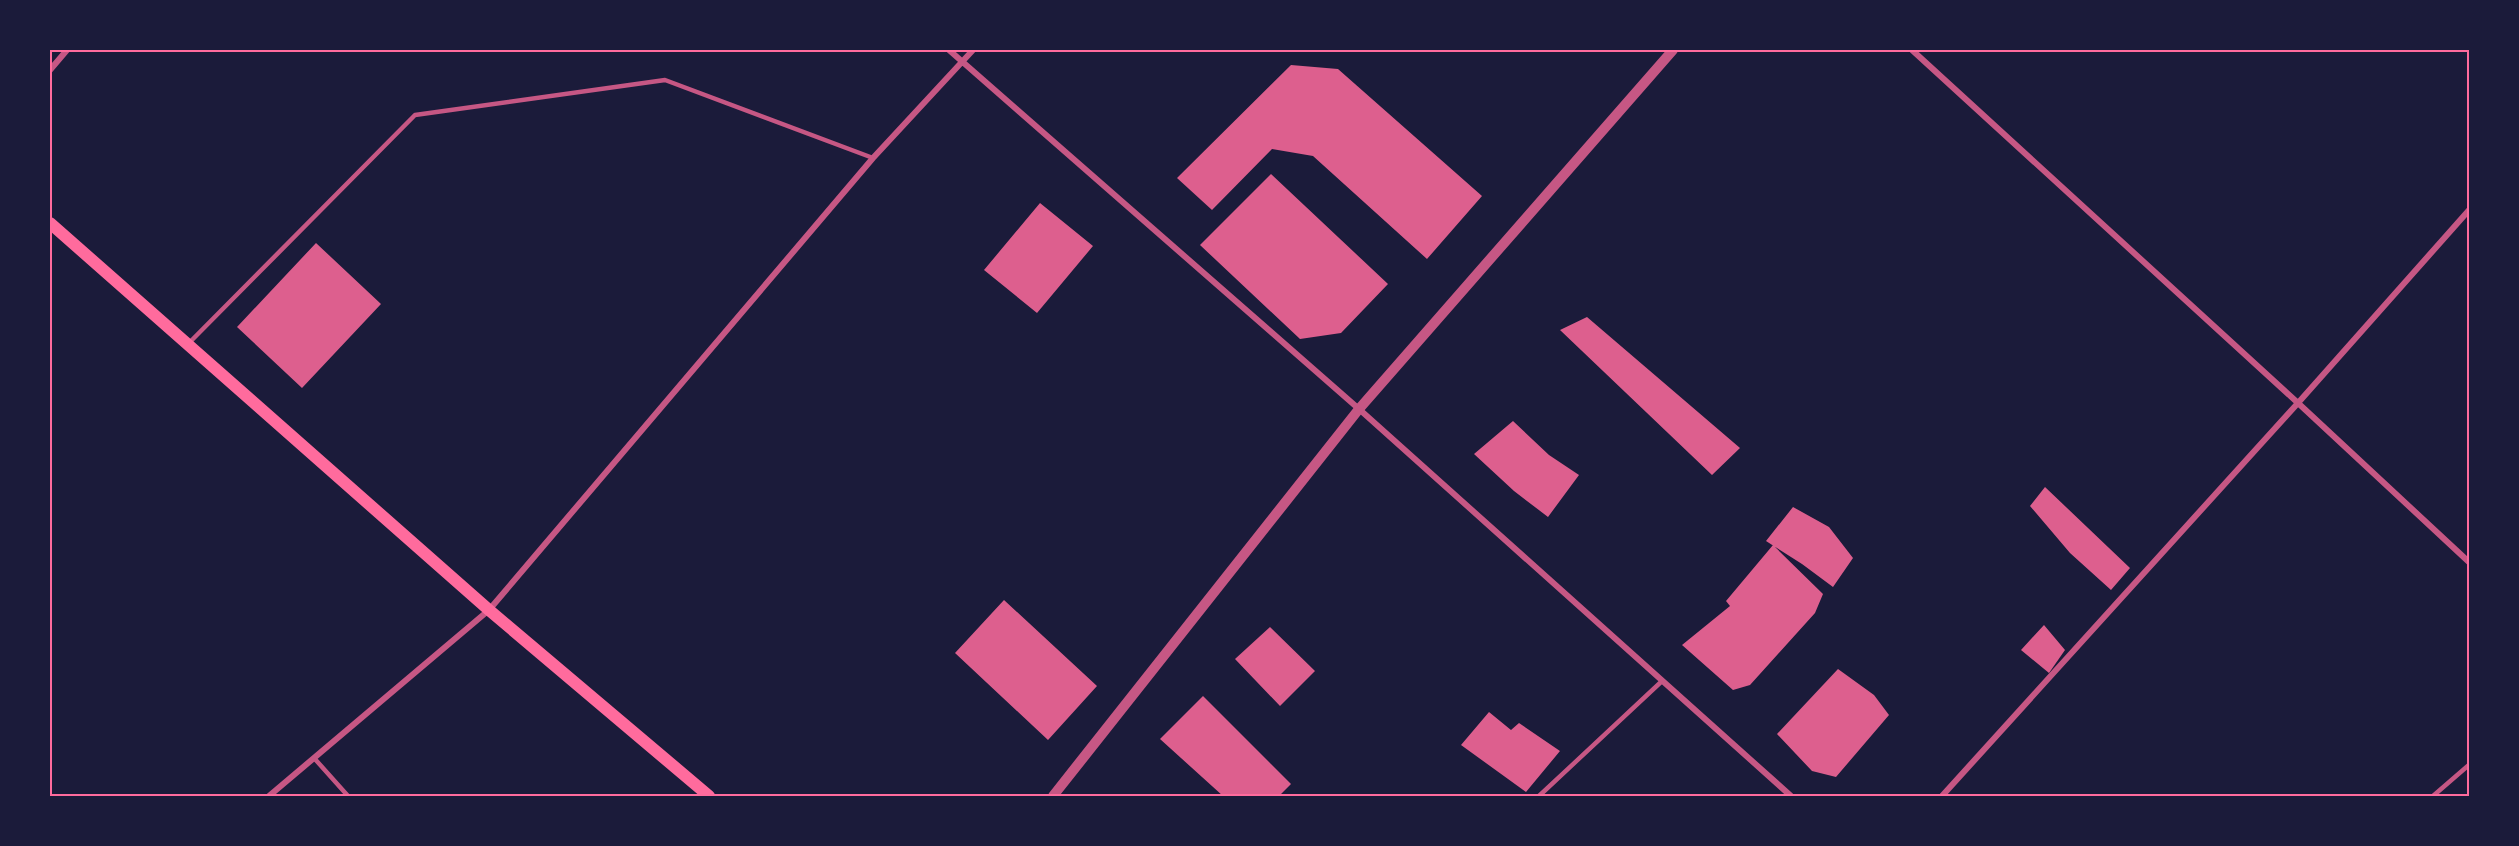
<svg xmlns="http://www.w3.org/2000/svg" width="2519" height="846" font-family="'PT Sans Narrow',sans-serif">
  <rect width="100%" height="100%" fill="#1b1b3a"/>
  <path fill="#dd5f8e" d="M1291,65l47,4 144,127 -55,63 -114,-103 -41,-7 -60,61 -35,-32z
    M1271,174l117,110 -47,49 -41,6 -100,-94z
    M1040,203l53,43 -56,67 -53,-43z
    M316,243l65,61 -79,84 -65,-61z
    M1587,317l153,131 -28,27 -152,-145z
    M1513,421l36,34 30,20 -31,42 -34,-26 -40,-37z
    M2045,487l85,81 -19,22 -41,-37 -40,-47z
    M1793,507l36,20 24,31 -20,29 -31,-23 -36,-23z
    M1773,545l50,49 -8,19 -65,72 -17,5 -51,-45 48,-39 -4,-5z
    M1004,600l93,86 -49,54 -93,-87z
    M2044,625l21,25 -16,23 -28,-23z
    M1270,627l45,44 -35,35 -45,-47z
    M1838,669l36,26 15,20 -53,62 -24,-6 -35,-37z
    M1203,696l88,88 -12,12h-56l-63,-57z
    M1489,712l22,18 8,-7 41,28 -34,41 -65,-47z"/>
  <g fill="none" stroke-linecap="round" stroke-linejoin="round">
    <path stroke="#c65784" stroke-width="4.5" d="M189,343l226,-228 250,-35 208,78
      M314,758l34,38
      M1539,796l122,-114
      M2433,796l37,-32"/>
    <path stroke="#c65784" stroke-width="6" d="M949,50l410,359 432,387
      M1912,50l386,353 172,160
      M50,70l17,-20
      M269,796l220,-186 384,-452 100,-108
      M1942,796l356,-393 172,-194"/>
    <path stroke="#c65784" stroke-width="10" d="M1053,796l306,-387 314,-359"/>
    <path stroke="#ff6b9d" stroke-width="12" d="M50,223l439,387 220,186"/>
  </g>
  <rect width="2519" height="846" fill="none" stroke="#1b1b3a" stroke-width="102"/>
  <rect x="51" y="51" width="2417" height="744" fill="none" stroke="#ff6b9d" stroke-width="2"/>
</svg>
